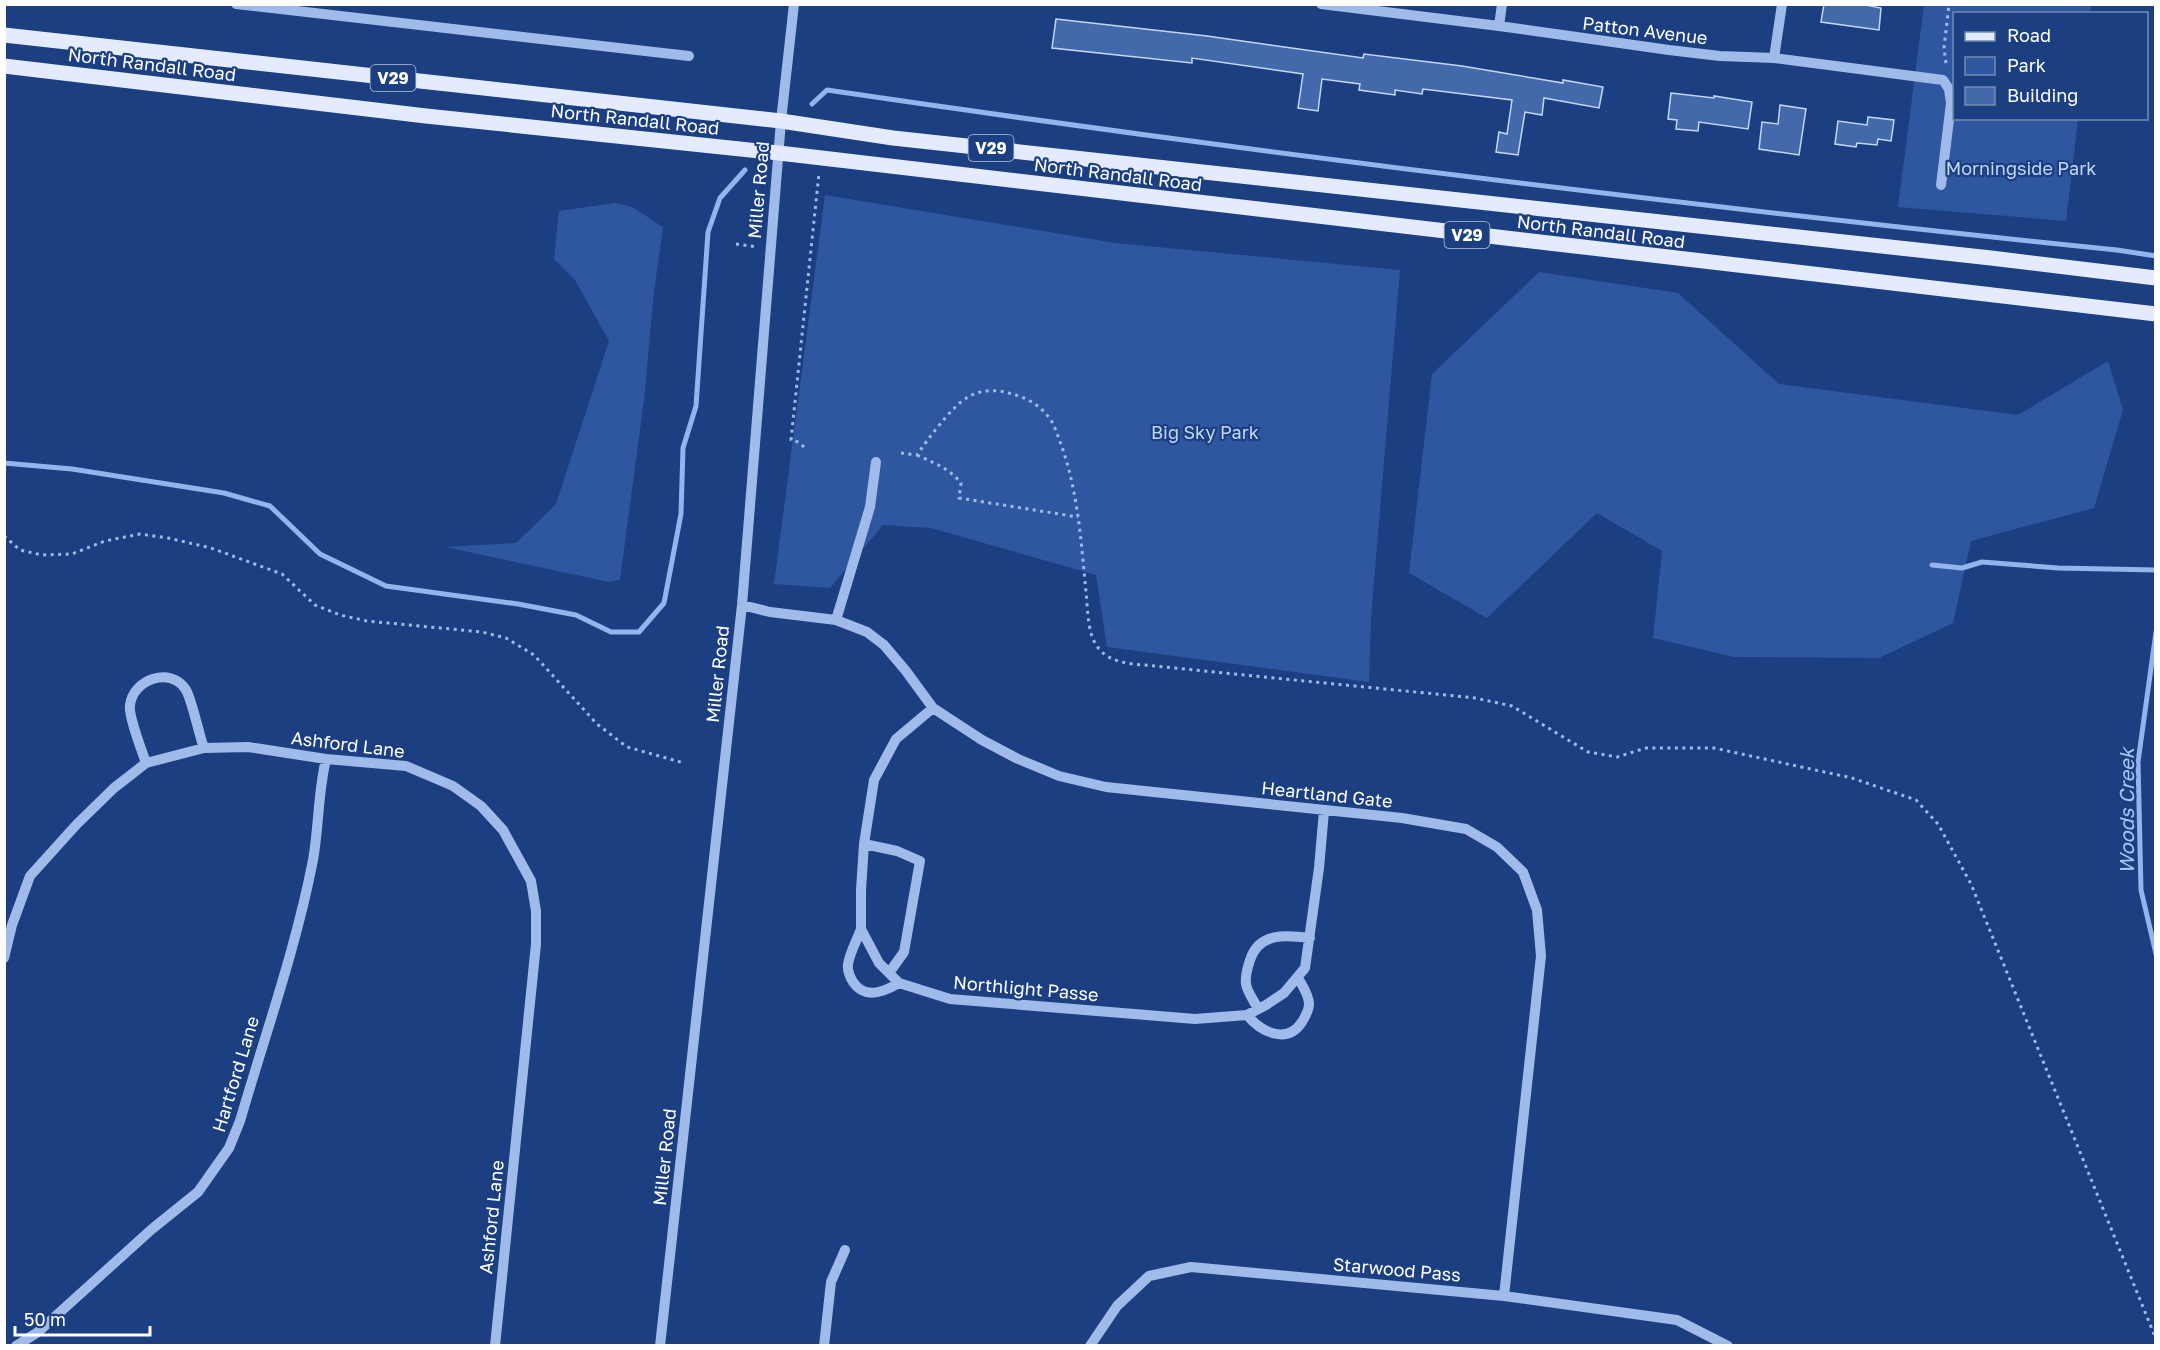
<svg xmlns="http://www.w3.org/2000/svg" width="2160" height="1350" font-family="'Golos Text',sans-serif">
  <rect width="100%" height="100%" fill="#1b3f81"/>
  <path fill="#2f57a0" d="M1924,5h167l-1,8 -136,1v104l124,1 -12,102 -168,-14z
    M825,195l290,48 285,27 -29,348 -2,64 -262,-35 -11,-72 -165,-47 -48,-3 -53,63 -56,-4z
    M615,203l17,4 31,20 -9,65 -10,108 -24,180 -11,2 -164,-35 71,-4 40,-39 53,-163 -34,-61 -21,-21 5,-48z
    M1539,272l139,21 101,91 239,31 90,-54 15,49 -29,98 -123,33 -18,82 -74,35 -145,-1 -81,-19 9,-87 -65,-38 -110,105 -78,-45 23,-199z"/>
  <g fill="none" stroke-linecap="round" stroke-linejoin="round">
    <path stroke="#93b4ec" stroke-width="5" d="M812,104l15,-14c429,63 859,116 1290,160l39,6
      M4,463l68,6 152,24 46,13 50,48 66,32 132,18 58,11 35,17h28l25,-29 17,-89 2,-66 13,-42 12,-174 12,-34 25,-28
      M1932,565l30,3 20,-6 76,6 98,2
      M2156,632l-18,130 3,128 15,64"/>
  </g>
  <path fill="#4469ab" stroke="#c4d7f8" stroke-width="1.5" d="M1824,4h37l20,4 -2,22 -58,-8z
    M1056,19l151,17 156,22 1,-4 98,12 101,17v-3l40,7 -4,21 -55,-10 -2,17 -17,-3 -7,43 -22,-3 3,-20 8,2 5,-34 -89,-11 -1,5 -27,-4v5l-36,-5 1,-6 -38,-5 -4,32 -20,-3 5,-34 -111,-16v5l-140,-15z
    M1671,93l43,5v-2l38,6 -4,27 -49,-7 -1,9 -22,-2 1,-9 -9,-1z
    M1780,105l26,4 -7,46 -40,-6 3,-27 16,2z
    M1868,117l26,3 -3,21 -13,-2 -1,6 -20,-2 -1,4 -21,-3 3,-23 29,4z"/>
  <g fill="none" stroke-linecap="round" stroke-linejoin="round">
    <path stroke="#a0bbea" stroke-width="3" stroke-dasharray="3 4.5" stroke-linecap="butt" d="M1946,63l-2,-15 5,-44
      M736,244l22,3
      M804,447l-6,-5 -7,-2 28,-267
      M901,453l16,2c10,-15 36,-50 51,-58 12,-7 27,-8 40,-4 15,3 29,10 39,22 6,6 9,16 12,24 19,49 22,102 27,153 2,18 1,43 13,57 14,16 37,15 56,17l320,32 37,8 76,46 29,5 29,-9h68l138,30 64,22 22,24 33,60 185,455
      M917,455c17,8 32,13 44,28l-2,15 119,19
      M4,536l16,14 22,5 30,-1 33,-13 35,-7 28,4 43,10 71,26 33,31 25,10 27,6 115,11 24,6 28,17 63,69 30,23 57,16"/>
    <path stroke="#a0bbea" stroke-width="10" d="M236,4l453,52
      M1321,4l178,22 170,24 51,6 54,2 169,22 6,9 2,14 -10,82
      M1499,26l3,-22
      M1774,58l8,-54
      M742,605l28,7 66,8 31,12 17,13 22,26 27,37 49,32 36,19 41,17 47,11 296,31 64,11 31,18 26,25 14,38 4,46 -37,340
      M836,620l34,-113 6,-45
      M933,708l-37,31 -22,41 -10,64 -3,46v39l18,34 20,20 51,16 245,20 52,-4c14,17 40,30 55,7 3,-5 7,-12 7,-18 0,-9 -7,-19 -11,-26
      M146,763c-4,-12 -18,-48 -16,-58 3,-26 41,-39 56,-15 6,10 13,45 18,58
      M864,844l33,7 23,10 -16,91 -15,21
      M861,929c-4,11 -11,23 -13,35 -1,7 2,13 5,18 12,18 31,10 46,1
      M4,958l8,-33 18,-49 47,-52 37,-36 32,-25 58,-15 44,-1 78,12 80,7 47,20 28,20 22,24 28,51 5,30v33l-41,402
      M1258,1009c-3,-7 -11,-17 -12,-25 -1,-7 2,-18 4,-24 9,-28 36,-25 60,-22
      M1247,1015l19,-10 18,-12 21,-25 14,-100 5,-57
      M16,1346l22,-14 114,-103 46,-37 31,-44 11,-27c25,-86 56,-173 73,-261 6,-34 5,-68 13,-101
      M660,1346l82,-741 39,-484 13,-117
      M824,1346l7,-64 14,-32
      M1090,1346l27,-40 32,-30 42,-9 313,29 173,24 51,26"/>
    <path stroke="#e4ebfe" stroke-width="15" d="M4,35l777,86 112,17 1098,120 165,20
      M4,66l422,50 353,37 1377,161"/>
  </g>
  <g text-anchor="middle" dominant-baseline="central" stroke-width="4.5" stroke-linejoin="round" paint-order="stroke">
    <g fill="#1b3f81" stroke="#bbc5d9" stroke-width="1.5">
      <rect x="370.5" y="65" width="45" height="26" rx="4.5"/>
      <rect x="968.5" y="135" width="45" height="26" rx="4.5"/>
      <rect x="1444.5" y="222" width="45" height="26" rx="4.5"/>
    </g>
    <g font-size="16" font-weight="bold" fill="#fff">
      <text x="393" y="78">V29</text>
      <text x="991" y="148">V29</text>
      <text x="1467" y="235">V29</text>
    </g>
    <g font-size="18" fill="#fff" stroke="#1b3f81">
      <text transform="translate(1645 30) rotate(7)">Patton Avenue</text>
      <text transform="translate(152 64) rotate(7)">North Randall Road</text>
      <text transform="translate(635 119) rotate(6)">North Randall Road</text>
      <text transform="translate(1118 174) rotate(7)">North Randall Road</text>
      <text transform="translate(758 190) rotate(-85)">Miller Road</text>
      <text transform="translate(1601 231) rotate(7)">North Randall Road</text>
      <text transform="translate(717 674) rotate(-84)">Miller Road</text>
      <text transform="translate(348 744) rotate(7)">Ashford Lane</text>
      <text transform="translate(1327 794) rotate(6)">Heartland Gate</text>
      <text transform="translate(1026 988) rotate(5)">Northlight Passe</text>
      <text transform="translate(235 1074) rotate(-73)">Hartford Lane</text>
      <text transform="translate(664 1157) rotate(-84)">Miller Road</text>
      <text transform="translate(491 1217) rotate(-84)">Ashford Lane</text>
      <text transform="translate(1397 1269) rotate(5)">Starwood Pass</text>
    </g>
    <g font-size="18" fill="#c4d7f8" stroke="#1b3f81">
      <text x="2021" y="168">Morningside Park</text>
      <text x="1205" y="432">Big Sky Park</text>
    </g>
    <g font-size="20" font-style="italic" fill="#abc5f2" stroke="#1b3f81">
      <text transform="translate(2126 811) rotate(-90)">Woods Creek</text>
    </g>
  </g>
  <rect width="2160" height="1350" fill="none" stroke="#ffffff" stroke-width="12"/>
  <rect x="1953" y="12" width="195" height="108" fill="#1b3f81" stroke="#768cb3" stroke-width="1.5"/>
  <rect x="1965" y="32" width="30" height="9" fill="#e4ebfe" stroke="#768cb3" stroke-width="1.5"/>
  <text x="2007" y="42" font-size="18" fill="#ffffff">Road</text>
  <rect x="1965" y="57" width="30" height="18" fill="#2f57a0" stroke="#768cb3" stroke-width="1.5"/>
  <text x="2007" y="72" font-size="18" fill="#ffffff">Park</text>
  <rect x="1965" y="87" width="30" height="18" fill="#4469ab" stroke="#768cb3" stroke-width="1.5"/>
  <text x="2007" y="102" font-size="18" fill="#ffffff">Building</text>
  <path d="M15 1326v9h135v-9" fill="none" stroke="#ffffff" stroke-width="3"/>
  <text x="24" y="1326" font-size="18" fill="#ffffff" stroke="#1b3f81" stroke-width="4.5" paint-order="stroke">50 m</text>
</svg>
